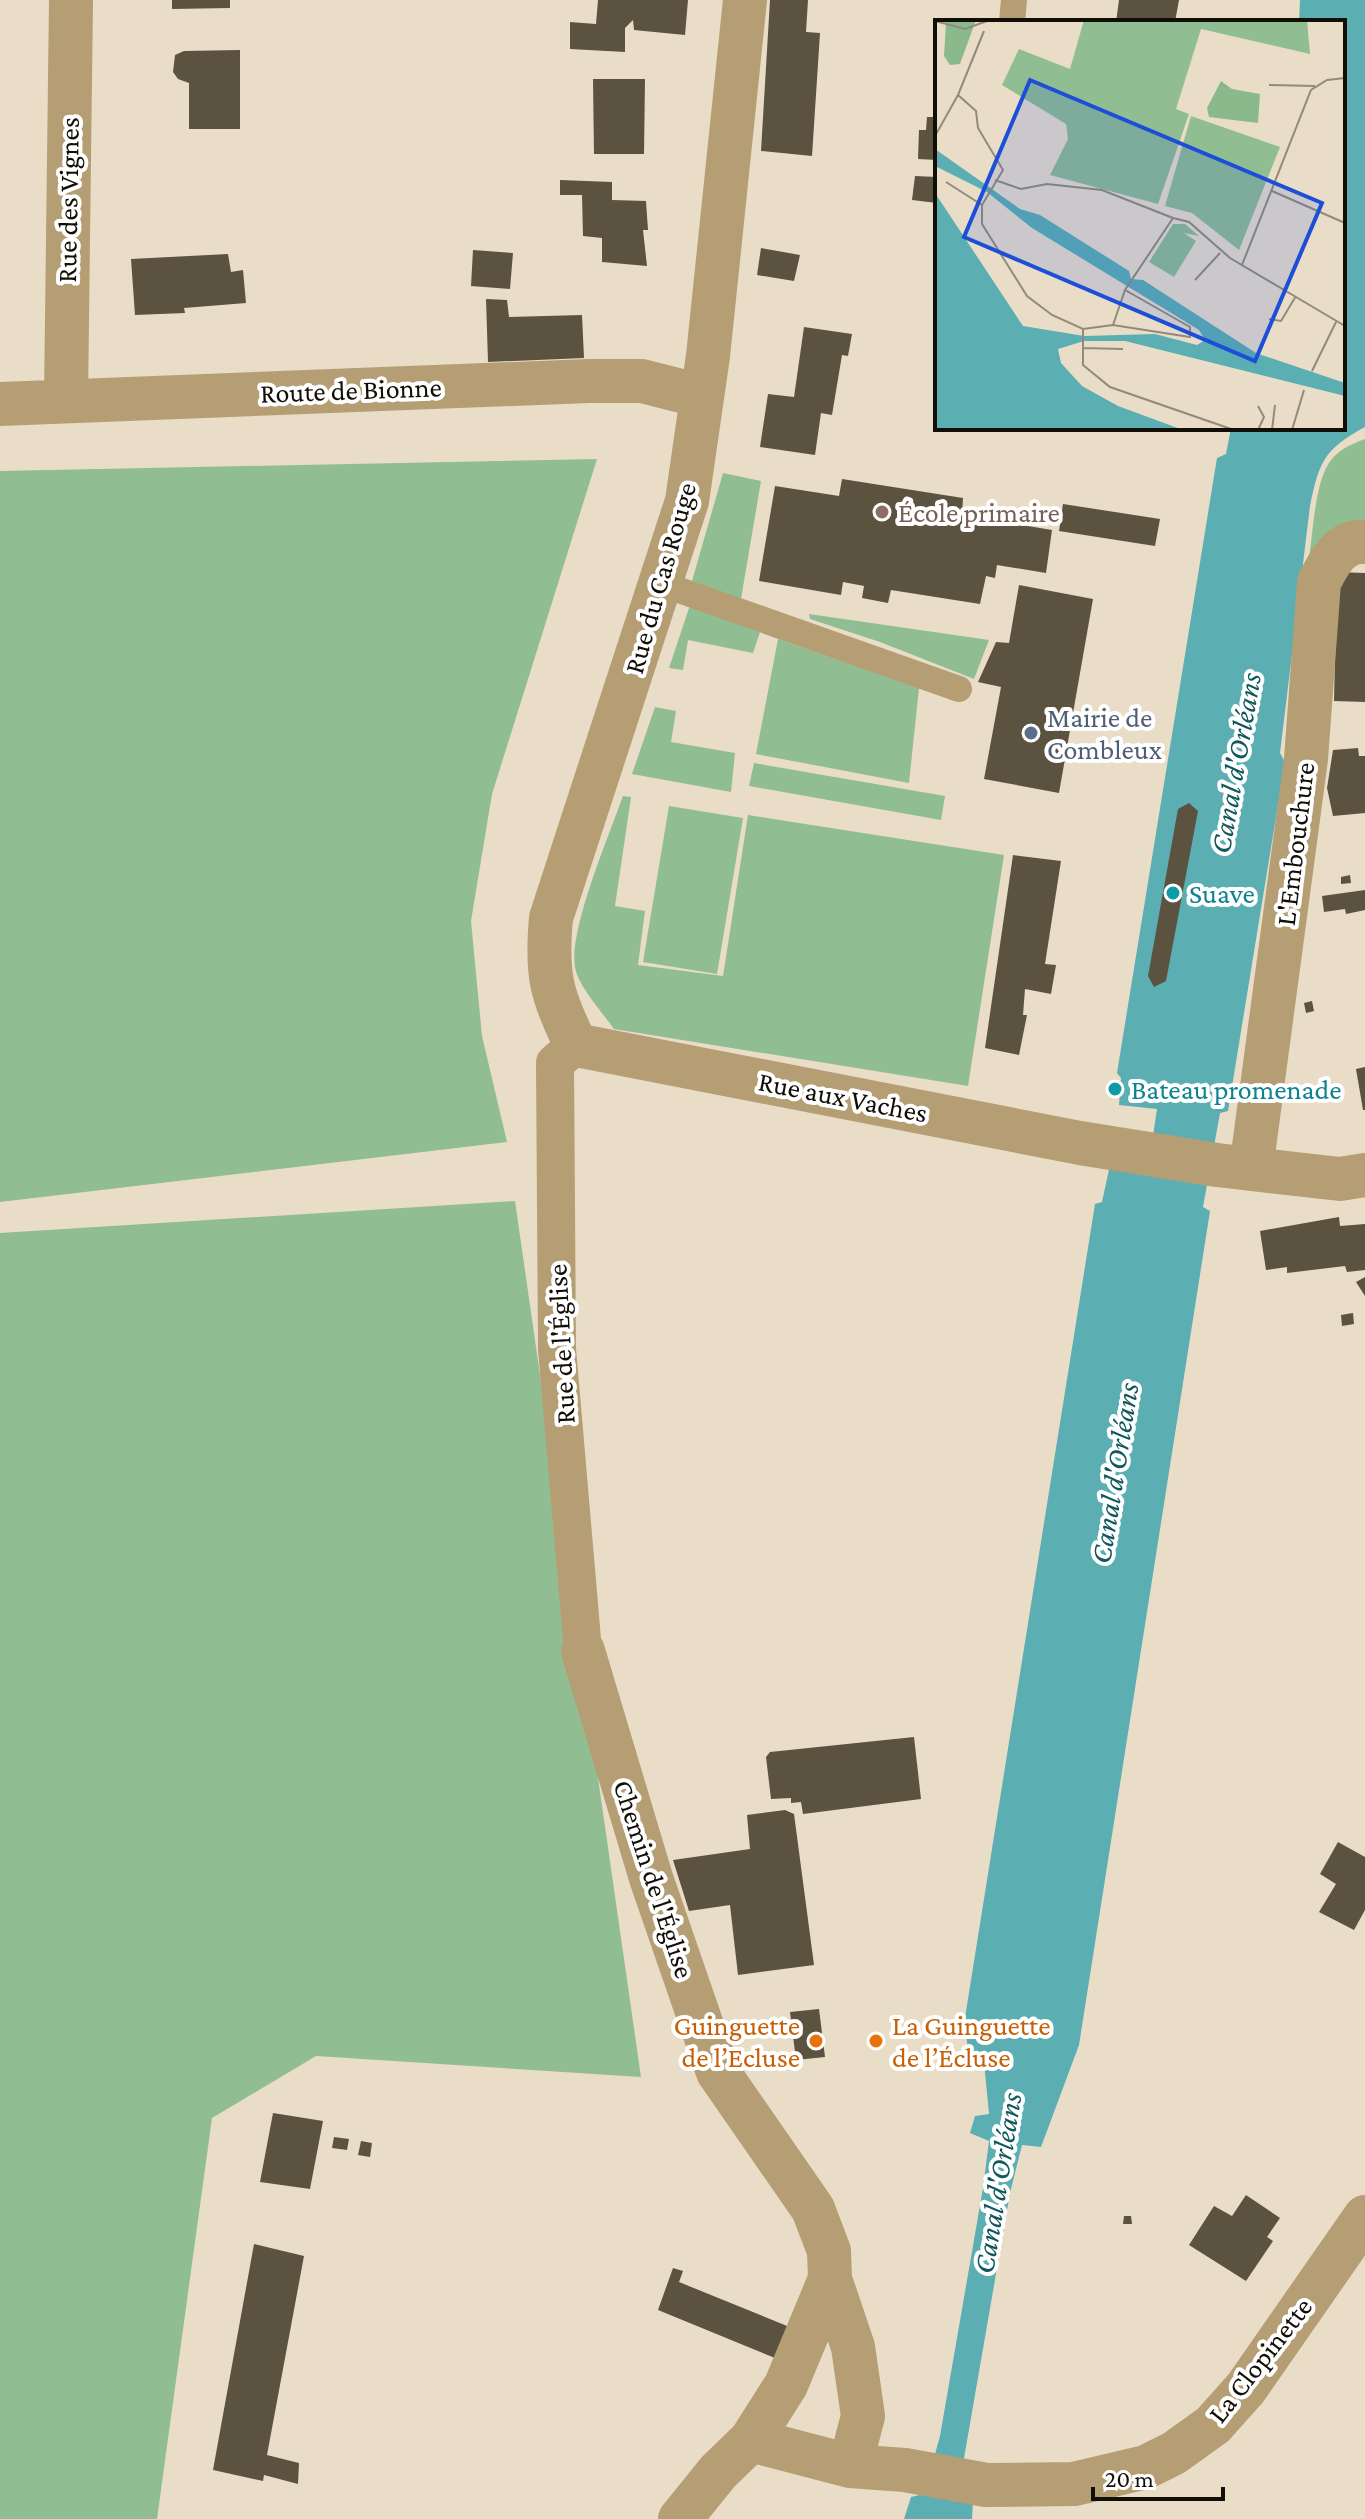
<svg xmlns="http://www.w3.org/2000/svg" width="1365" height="2519" font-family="'Crimson Pro',serif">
  <rect width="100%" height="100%" fill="#e9ddc8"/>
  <path fill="#90bd92" d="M1365,439v94l-57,32c5,-27 6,-86 24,-106 9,-11 20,-15 33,-20z
    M597,459l-105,335 -21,127 11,115 25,106 -507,60v-731z
    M723,473l38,8 -20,118 -49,-18z
    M690,605l71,24 -8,24 -65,-13 -5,30 -14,-2z
    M809,614l180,26 -15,39 -94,-37 -70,-23z
    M778,639l141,49 -10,95 -153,-29z
    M655,707l21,4 -5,31 64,11 -4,39 -99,-18z
    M754,763l191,33 -4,24 -192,-34z
    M623,796l8,1 -16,109 30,5 -7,54 85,11 25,-161 256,40 -36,231 -354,-57c-11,-16 -36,-43 -39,-62 -6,-38 34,-131 48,-171z
    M669,806l74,12 -26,156 -74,-12z
    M515,1201l126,876 -325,-21 -104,62 -55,401h-157v-1286z"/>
  <path fill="#5baeb2" d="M1300,0h65v427c-41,22 -46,35 -55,79l-30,247 5,9 -57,349 -8,2 -17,94 7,4 -131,834 -38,102 -19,-2 -12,48 -52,300 15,7 -1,19h-68l7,-22 13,-3 16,-58 43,-248 6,-47 -19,-8 5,-17 14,-2 -5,-52 -14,-2 -6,-36 131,-820 7,-2 8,-37 38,4 9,-60 -38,-4 2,-27 -4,-5 100,-615 9,-4 5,-26h112v-406h-44z"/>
  <path fill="#5c5240" d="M172,0h58v8l-58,1z
    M598,0h90l-3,35 -51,-5 -1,-10 -8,8v24l-55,-3v-27l26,2z
    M770,0h38l-2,32 14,1 -8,123 -51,-5z
    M1119,0h60l-4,22h-59z
    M240,50v79h-51v-46l-11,-4 -5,-7 2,-17 9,-4z
    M593,79h52l-1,75h-50z
    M927,117h10v43l-19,-1 1,-29h7z
    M915,176l22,1v26l-25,-3z
    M560,180l52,2v18l34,1 2,29h-5l4,36 -45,-4v-24l-19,-2 -1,-41h-22z
    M761,248l39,7 -6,26 -37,-6z
    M473,250l40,3 -3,36 -39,-3z
    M228,254l3,18 12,-2 3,33 -62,5 1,5 -50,2 -4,-56z
    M486,299l21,1 2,17 73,-2 2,43 -96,4z
    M804,327l48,7 -4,22 -6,-1 -10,60 -11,-2 -6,42 -55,-8 8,-53 26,3z
    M842,479l121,19 -1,17 90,15 -6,43 -49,-8 -2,13 -9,-2 -6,28 -89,-14 -3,13 -26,-5 2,-12 -21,-4 -2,13 -82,-14 16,-95 64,10z
    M1063,504l97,15 -5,27 -96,-15z
    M1337,572l28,1v129l-31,-1z
    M1019,585l74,14 -34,194 -75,-14 17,-92 -23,-5 18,-40 13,1z
    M1358,748l1,8h6v57l-32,3 -6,-28 6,-38z
    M1189,803l9,8 -32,170 -12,6 -6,-11 30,-167z
    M1013,855l48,6 -16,103 11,1 -5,29 -26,-5 -2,26h4l-8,40 -34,-7z
    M1350,875l1,8 -10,1v-7z
    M1365,890v20l-19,4 -1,-5 -21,3 -2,-16z
    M1312,1001l2,10 -8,2 -2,-10z
    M1365,1067v43h-2l-7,-41z
    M1339,1217l1,9 25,-2v46l-18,2 -2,-6 -58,7v-6l-21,3 -6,-39z
    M1365,1277v19l-9,-14z
    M1353,1313l1,11 -12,2 -1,-11z
    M914,1737l7,62 -118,15 -2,-12 -10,1v-5l-20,1 -5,-42 4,-5z
    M785,1810l9,4 20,151 -76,10 -8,-70 -41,6 -16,-51 77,-11 -3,-34z
    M1338,1842l27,15v53l-11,20 -35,-18 17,-28 -16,-10z
    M819,2009l6,48 -29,3 -6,-48z
    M273,2113l50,8 -13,68 -50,-7z
    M334,2137l15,2 -2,11 -15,-2z
    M361,2141l11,2 -2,14 -12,-2z
    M1246,2195l34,23 -13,19 6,4 -27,40 -57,-36 25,-39 18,10z
    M1124,2216h7l1,8h-9z
    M254,2244l50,12 -37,199 32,8 -1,21 -34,-9 -1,6 -50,-11z
    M673,2268l10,3 -4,11 113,46 -17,30 -117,-48z"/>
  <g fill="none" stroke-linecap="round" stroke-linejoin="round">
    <path stroke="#b59e74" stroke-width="26" d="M1012,22l2,-22
      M679,590l280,99"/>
    <path stroke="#b59e74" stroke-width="38" d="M576,1045l-21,18 2,286 26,302"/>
    <path stroke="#b59e74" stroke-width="44" d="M745,0l-37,356 -21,145 -136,417c-5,56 0,77 25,127l504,98 137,22 123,14 25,-4
      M66,400l5,-400
      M0,404l589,-23h53l59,15
      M1251,1169l55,-410 13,-177c10,-19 21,-42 46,-40
      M583,1651l68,227 67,194 95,137 16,42 1,28 -44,106 -35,55
      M830,2279l23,68 10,69 -13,50
      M680,2519l38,-47 33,-32 99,26 55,4 81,15 88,-1 72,-17 28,-14 39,-28 33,-37 119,-171"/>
  </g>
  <circle fill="#8d6e63" stroke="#fff" stroke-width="3" cx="882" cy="512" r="8"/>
  <circle fill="#5c6f8a" stroke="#fff" stroke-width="3" cx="1031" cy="733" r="8"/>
  <g fill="#0f9aa8" stroke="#fff" stroke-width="3">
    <circle cx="1173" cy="893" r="8"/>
    <circle cx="1115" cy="1089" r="8"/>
  </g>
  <g fill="#e8710a" stroke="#fff" stroke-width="3">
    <circle cx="816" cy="2041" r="8"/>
    <circle cx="876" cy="2041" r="8"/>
  </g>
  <g text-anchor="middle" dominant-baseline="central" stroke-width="8" stroke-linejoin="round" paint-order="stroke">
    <g font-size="28" fill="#110d07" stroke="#fff">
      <text transform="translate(68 200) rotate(-89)">Rue des Vignes</text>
      <text transform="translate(351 390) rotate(-2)">Route de Bionne</text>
      <text transform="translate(660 578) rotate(-74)">Rue du Cas Rouge</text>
      <text transform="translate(1295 844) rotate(-83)">L'Embouchure</text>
      <text transform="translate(843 1097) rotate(11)">Rue aux Vaches</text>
      <text transform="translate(561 1344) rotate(-93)">Rue de l'Église</text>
      <text transform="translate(654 1879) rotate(72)">Chemin de l'Église</text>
      <text transform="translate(1260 2360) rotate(-52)">La Clopinette</text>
    </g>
    <g font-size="28" fill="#785e54" stroke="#fff" text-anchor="start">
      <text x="898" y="512">École primaire</text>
    </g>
    <g font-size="28" fill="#4e5e75" stroke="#fff" text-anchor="start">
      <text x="1047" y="717">Mairie de<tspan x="1047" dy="32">Combleux</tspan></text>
    </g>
    <g font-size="28" fill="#0d838f" stroke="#fff" text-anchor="start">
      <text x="1189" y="893">Suave</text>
      <text x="1131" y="1089">Bateau promenade</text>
    </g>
    <g font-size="28" fill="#c56008" stroke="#fff" text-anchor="end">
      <text x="800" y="2025">Guinguette<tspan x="800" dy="32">de l’Ecluse</tspan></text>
      <text x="892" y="2025" text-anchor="start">La Guinguette<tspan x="892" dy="32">de l’Écluse</tspan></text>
    </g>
    <g font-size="30" font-style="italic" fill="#0f585c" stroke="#fff">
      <text transform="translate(1235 763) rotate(-80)">Canal d'Orléans</text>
      <text transform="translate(1114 1473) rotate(-81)">Canal d'Orléans</text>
      <text transform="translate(997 2183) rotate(-81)">Canal d'Orléans</text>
    </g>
  </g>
  <g transform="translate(935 20)">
    <rect width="410" height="410" fill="#e9ddc8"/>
    <path d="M149,0h223l3,34 -109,-25 -25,80 13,5 -31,90 -108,-29 18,-36 -2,-15 -64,-39 17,-36 51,20zM256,96l89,31 -41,103 -47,-37 -27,-7zM238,204h12l14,12 -15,-3 12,8 -22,36 -25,-15z" fill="#90bd92"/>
    <path d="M5,0h36l-16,44 -10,1 -6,-9 2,-33zM286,61l11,8 28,5 -2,29 -49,-6 -2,-9z" fill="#8ab98c"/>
    <path d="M0,129l85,60 20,6 89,56 2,8 12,1 113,73 89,30v13l-220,-55h-41l-26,8 3,14 21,23 36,20 65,24h-248v-237l88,133 61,10 71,-2 42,11 8,-5 -6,-10 -167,-102 -45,-36 -52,-26z" fill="#5baeb2"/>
    <path fill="none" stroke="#938a7b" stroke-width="2" d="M0,1l30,8 25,-9M334,65l46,1M23,75l18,16 2,17 25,42 -21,35v19l45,72 25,19 31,14 30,-4 77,12v-10l-65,-37M0,116l23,-41 26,-64M60,160l26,9 26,-5 55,6 71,28M11,162l36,23M337,171l73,32M238,198l16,4 41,36 115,68M307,245l69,-175 16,-10 18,-2M260,260l25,-27M334,299l12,2 15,-25M178,305l12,-35 48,-72M148,309v36l27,22 124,43M148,328l40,1M377,351l24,-49M323,410l6,-13 -6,-11M337,410l3,-25M357,410l12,-40"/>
    <path fill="#1d4ed8" fill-opacity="0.15" stroke="#1d4ed8" stroke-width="4" d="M95,60l292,123 -67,158 -291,-124z"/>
    <rect width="410" height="410" fill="none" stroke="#110d07" stroke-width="4"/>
  </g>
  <path d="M1093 2487v12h130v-12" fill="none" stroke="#110d07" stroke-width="4"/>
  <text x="1105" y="2487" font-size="24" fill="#110d07" stroke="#ffffff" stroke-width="6" paint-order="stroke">20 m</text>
</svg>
